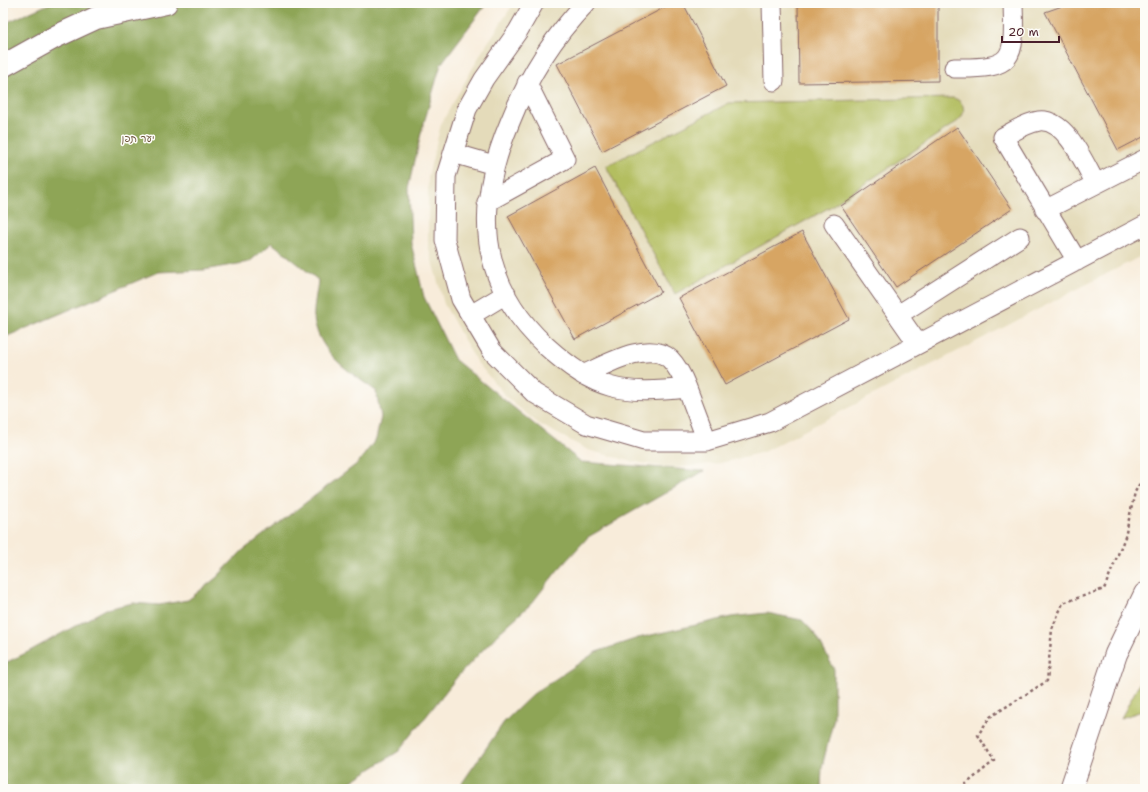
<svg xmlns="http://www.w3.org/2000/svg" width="1148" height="792" font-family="'Shantell Sans','Playpen Sans Hebrew',sans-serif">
  <rect width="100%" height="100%" fill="#fdfcf7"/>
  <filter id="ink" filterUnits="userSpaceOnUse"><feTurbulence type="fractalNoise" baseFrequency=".025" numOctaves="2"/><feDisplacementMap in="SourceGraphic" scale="8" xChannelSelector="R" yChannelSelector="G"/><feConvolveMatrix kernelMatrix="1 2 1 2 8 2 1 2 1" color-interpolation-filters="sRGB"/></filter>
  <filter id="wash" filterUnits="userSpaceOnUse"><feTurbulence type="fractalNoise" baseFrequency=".012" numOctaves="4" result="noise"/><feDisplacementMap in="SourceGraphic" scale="16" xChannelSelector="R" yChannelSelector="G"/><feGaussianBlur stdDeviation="0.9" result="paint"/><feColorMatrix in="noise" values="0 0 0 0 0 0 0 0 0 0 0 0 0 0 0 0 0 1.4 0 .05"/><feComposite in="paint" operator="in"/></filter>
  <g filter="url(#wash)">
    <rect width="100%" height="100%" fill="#f8ecda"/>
    <path fill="#e4dbba" d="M514,3h631v251l-382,198 -42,11 -49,5 -43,-7 -41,-11 -49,-26 -31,-25 -32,-38 -32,-57 -16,-58v-69l13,-53 42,-74z"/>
    <path fill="#b3be60" stroke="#7e6e46" d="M953,98c12,3 14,15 5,23l-128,86 -155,87 -69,-128 123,-63z
      M1145,673v37l-24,8z"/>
    <path fill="#8ea556" stroke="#6c6240" d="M51,3h436l-46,61 -20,69 -12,55 2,55 13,54 31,63 126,102 123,9 -116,66 -31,34 -25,32 -31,28 -44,46 -58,74 -60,38h-336v-125l23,-11 80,-44 27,-6 26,2 29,-5 28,-22 26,-27 116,-88 18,-24 5,-22 -5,-26c-26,-19 -56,-36 -62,-72 -1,-12 3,-27 4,-39l-46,-37 -23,19 -45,8 -46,2 -155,66v-314z
      M767,613l35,7 14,15 18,34v49l-12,49 -1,22h-363l46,-67 29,-28 63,-42 42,-14 93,-21z"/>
    <g id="blocks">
      <path fill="#d7a564" d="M673,3h10l43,83 -124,65 -45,-87z
        M798,3h140v78l-139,2z
        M1071,3h74v133l-27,14 -73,-138z
        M957,127l55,82 -116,78 -55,-81z
        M595,168l66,124 -86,47 -67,-123z
        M802,232l47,87 -124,66 -46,-87z"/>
    </g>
  </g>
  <g filter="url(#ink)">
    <use href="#blocks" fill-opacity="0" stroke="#876768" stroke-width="1"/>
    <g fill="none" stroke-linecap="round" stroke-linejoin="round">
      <defs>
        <path id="minor" d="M534,3l-16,28 -34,48 -17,30 -21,67 -1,64 16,59 31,52 42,42 52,31 58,17h63l63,-19 375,-197
          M586,3c-34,35 -58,74 -76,119 -35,83 -34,159 36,224 50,45 76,49 141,42l20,53
          M772,3l2,78
          M954,68c60,1 61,-7 59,-65
          M453,153l41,12
          M487,202l78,-43 -38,-76
          M1045,210l100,-51
          M834,224l84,120
          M1077,261l-74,-124c11,-6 23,-14 36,-16 27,-3 46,44 57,63
          M471,315l35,-21
          M898,315l122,-78
          M583,375c22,-10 66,-36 87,-16 8,8 13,19 17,29"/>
        <path id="major" d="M3,66l54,-30 39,-18 70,-15
          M1071,789l45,-135 29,-60"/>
      </defs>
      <use href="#minor" stroke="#876768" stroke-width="21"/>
      <use href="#major" stroke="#876768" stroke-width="24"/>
      <path stroke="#876768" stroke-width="2.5" stroke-dasharray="3 3" stroke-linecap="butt" d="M960,789l34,-28 -16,-26 12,-18 57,-36 5,-52 11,-26 41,-14 21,-52 10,-45 10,-18"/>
      <use href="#minor" stroke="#fff" stroke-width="19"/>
      <use href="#major" stroke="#fff" stroke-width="22"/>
    </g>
  </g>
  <g text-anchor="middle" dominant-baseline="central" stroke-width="3" stroke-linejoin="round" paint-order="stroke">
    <g font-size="10" fill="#6f573e" stroke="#fdfcf7">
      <text x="138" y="138">יער תפן</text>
    </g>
  </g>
  <rect width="1148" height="792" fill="none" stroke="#fdfcf7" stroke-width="16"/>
  <path d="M1002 36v6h57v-6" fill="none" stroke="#4a1f2b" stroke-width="2"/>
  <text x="1008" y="36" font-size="12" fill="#4a1f2b" stroke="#fdfcf7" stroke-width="3" paint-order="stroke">20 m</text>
</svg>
